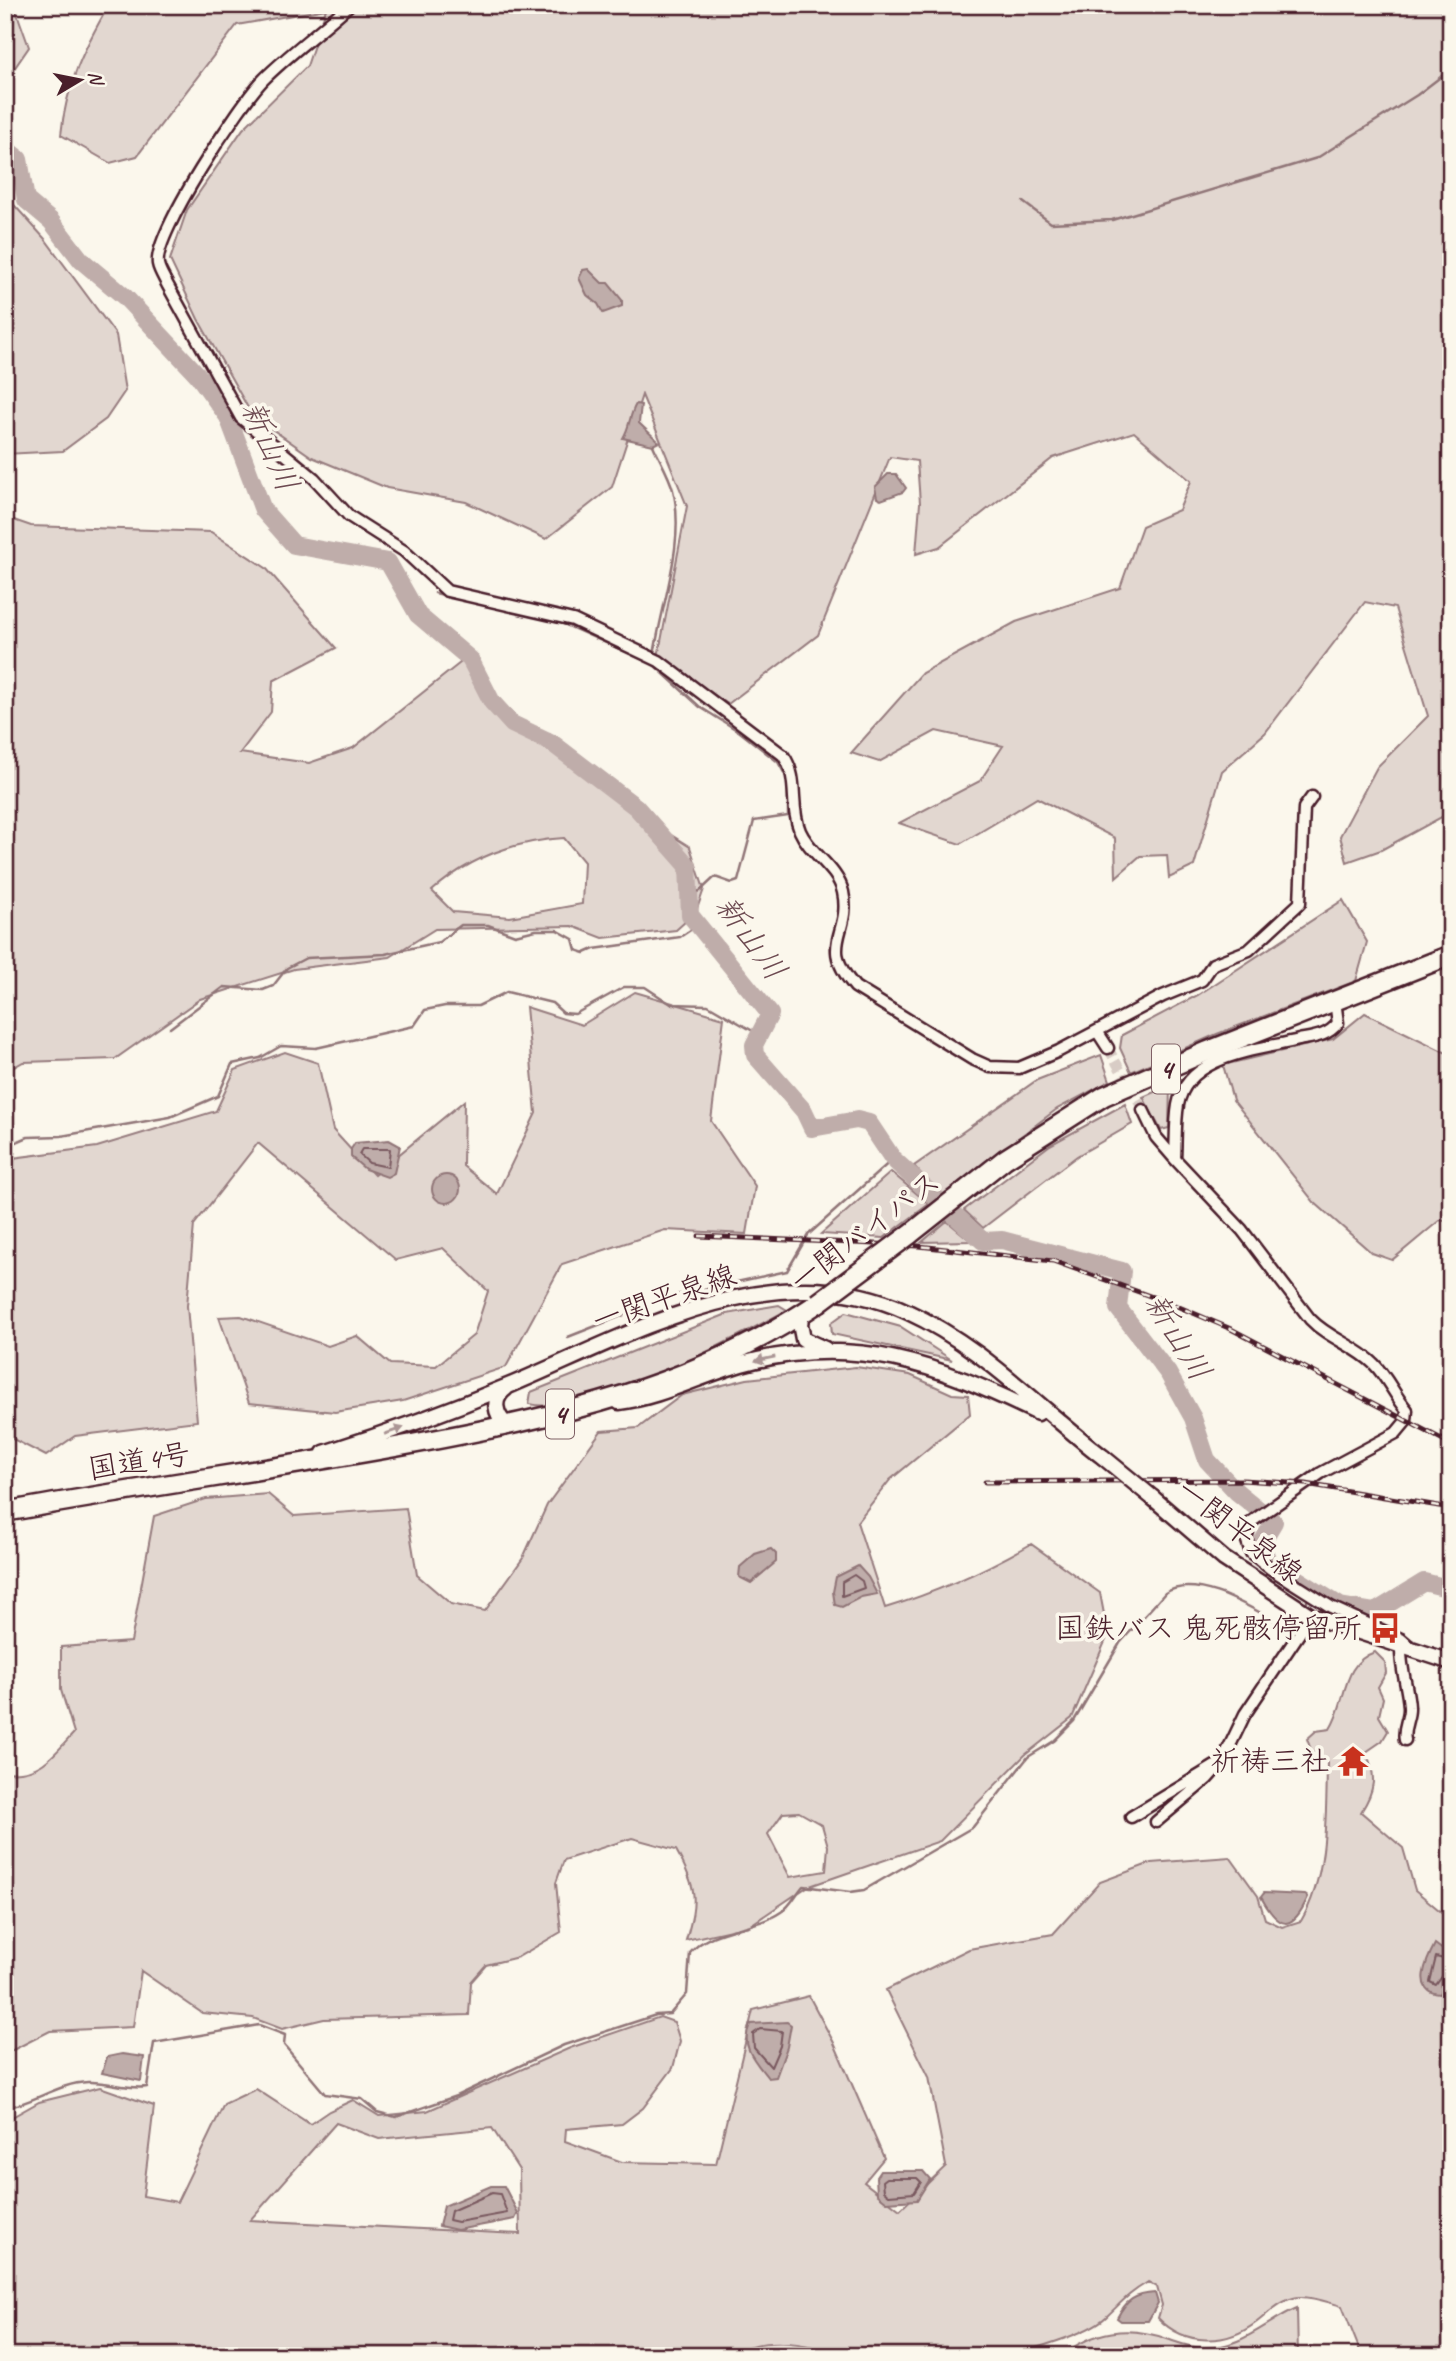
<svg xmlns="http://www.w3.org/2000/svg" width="1456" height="2361" font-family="Caveat,'Klee One',sans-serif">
  <rect width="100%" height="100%" fill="#fbf7ec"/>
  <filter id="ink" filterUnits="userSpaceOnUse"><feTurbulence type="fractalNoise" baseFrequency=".0143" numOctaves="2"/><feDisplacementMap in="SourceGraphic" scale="14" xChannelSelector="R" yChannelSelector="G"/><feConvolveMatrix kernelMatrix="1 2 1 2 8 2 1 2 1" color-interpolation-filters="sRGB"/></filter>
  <g filter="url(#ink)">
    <path fill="#e2d7d0" stroke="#967b7e" stroke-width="2" fill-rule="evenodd" d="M5,5h9l15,42 -24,35z
      M109,5h1342v807l-70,38 -34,12 -7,-26 37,-69 51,-51 -33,-108 -30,-6 -100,131 -43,38 -28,95 -25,12 -2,-23 -27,1 -24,21 -1,-39 -78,-40 -77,46 -61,-21 81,-42 23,-35 -67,-15 -57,31 -28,-9 71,-80 94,-51 104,-34 22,-62 37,-16 12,-29 -57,-49 -81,26 -114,89 -23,7 4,-51 -3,-42 -27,-4 -72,178 -90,69 -70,-47 29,-151 -45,-111 -30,92 -66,52 -80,-37 -79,-14 -75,-31 -60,-42 -54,-96 -28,-59 17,-50 56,-81 64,-63 19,-57 -89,16 -100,131 -27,7 -49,-28c5,-50 23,-87 48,-130z
      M5,195l40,44 71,96 9,56 -19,28 -43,32 -58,3z
      M5,517l26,9 180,6 55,36 70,80 -63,33 -2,31 -31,41 69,10 44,-15 112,-89 33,59 55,22 77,69 60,38 14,42 -8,23 -20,18 -73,8 -31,-12 -137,3 -45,28 -96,12 -94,30 -85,60 -92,3 -18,10zM564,838l20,24 -2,42 -72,13 -57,-5 -21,-21c37,-33 83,-50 132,-53z
      M1343,900l24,42 -11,39 -139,53 -86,38 -11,-24 2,-13 76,-40z
      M635,992l89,26 -13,103 44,65 -8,48 -82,-4 -103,34 -56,103 -103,34 -68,11 -86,-9 -30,-86 22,-1 87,30 29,-10 33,28 46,2 38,-31 14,-44 -45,-43 -47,12 -138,-117 -64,82 -7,81 10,115 -122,15 -29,20 -41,-21v-276l92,-12 119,-36 19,-41 50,-18 33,11 15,67 41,45 90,-74 -1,65 34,28 39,-81 -10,-106 56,18z
      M1365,1013l86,42v167l-11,-2 -48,40 -20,-7 -58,-51 -81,-102 -10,-35 110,-26z
      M1101,1055l9,26 -53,28 -116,87 -27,-30 123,-86z
      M1170,1085l-1,43 -8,2 -18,-33z
      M1125,1104l7,20 -55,32 -94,72 -19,-18 86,-65z
      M891,1172l38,32 -45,34 -63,-4z
      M947,1221l24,20 -49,1z
      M779,1305l8,5c-56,30 -197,108 -258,94l2,-12 196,-78z
      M846,1312l55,15 51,33 -120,-26 -1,-11z
      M856,1367l54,8 42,19 16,1 2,19 -80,66 -33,42 28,86c53,-16 99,-37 146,-64l69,49 8,42 -36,83 -47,37 -85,86 -133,46 -58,39 -63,14c12,-41 11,-52 -10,-90l-44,-12 -68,22 -8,23 5,49 -43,25 -32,8 -15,17 -2,33 -145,4 -42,10 -29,-11 -51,-5 -61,-42 -8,56 -83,4 -45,23v-282c34,4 47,-15 69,-39l-13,-43v-43l70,-5 23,-126 52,-17 62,-5 26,22 112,-8 11,67 34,29 34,7 38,-53 24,-53 54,-74 37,-3 44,-33 65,-16zM799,1812l23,13 6,21 -2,25 -36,6 -22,-43 15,-21z
      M1375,1652l10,10 1,11 -8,14 5,11 -4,18 9,15 -6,10 -16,11c11,25 9,38 -5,60l42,36 12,42 36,30v436h-89l-20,-50c-12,-3 -30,-10 -43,-9 -18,2 -29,15 -42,25 -31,24 -72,24 -99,-4l4,-13 -5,-18 -9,-5c-20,12 -25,19 -42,35 -18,17 -77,34 -103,39h-168c-27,-16 -81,-19 -106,0h-724v-235l34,-19 61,-15 54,19 -11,90 34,6 47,-98 32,-15 54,35 19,-13 24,-11 26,16 48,-5 143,-63 90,-31 14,5 6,19 -7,27 -30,40 -21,16 -56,5 -1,12 57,21 94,2 37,-154 56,-14 25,47 50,115 -20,24 36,28 46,-44 -17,-89 -43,-87 83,-41 84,-15 47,-52 51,-19 79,-6 28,39 7,23 17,8 19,-6c27,-46 25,-106 26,-158l-14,-8 -6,-16 9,-8 14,-2c17,-26 11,-66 45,-77zM336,2123l43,16 113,-11 27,42 1,64 -270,-14z
      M1297,2308l1,48h-237c33,-26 67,-31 106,-17 12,4 24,9 37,9 38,0 61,-26 93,-40z"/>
    <path fill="#bfadaa" stroke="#907477" stroke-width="2" d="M588,269l14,14h6l14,17v6l-19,7 -5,-9 -11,-9 -8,-17 4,-8z
      M636,404l5,1 -2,18 20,19 -6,3 -30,-7c7,-11 6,-22 13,-34z
      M888,474h8l10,14 -3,4 -22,8 -4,-2 -2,-11z
      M389,1140l11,6 -6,27 -7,4 -22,-8 -14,-12v-8l4,-6z
      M432 1189a14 14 0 1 1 28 0a14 14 0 1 1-28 0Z
      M771,1549l5,5v8l-25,21 -12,-6 1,-10 15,-13z
      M858,1566l10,11 9,17 -16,3 -19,10 -7,-2 -2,-13 3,-15z
      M1264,1893l41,2 3,2c-16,36 -29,33 -47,0z
      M1435,1944l16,12v18l-11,20c-29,-2 -13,-35 -5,-50z
      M787,2022l4,3 -4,22 -11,30 -8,1c-14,-18 -28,-32 -18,-54z
      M122,2054l22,3 -3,24 -39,-8 5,-16z
      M880,2171h43l7,8 -13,21 -30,2 -10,-8 -1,-17z
      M491,2186h13l14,27 -3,6 -58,11 -18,-4 5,-20z
      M1155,2293l3,10 -10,18h-27l-4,-3c9,-18 18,-24 38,-25z"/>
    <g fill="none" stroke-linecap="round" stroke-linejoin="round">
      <path stroke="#79585e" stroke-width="2" d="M362,1149h28l-2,18 -19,-4 -10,-9z
        M854,1575l8,6 2,7 -22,8v-14z
        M1451,1961l-15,-4 -6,25 6,3 7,-10 8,-2
        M760,2029l22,2 -2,15 -9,21 -17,-19 -1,-14z
        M887,2178h30l4,4 -7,11 -25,2 -5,-4 -1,-10z
        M492,2193l8,1 7,19 -49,9 -9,-2 2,-9z"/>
      <path stroke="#907477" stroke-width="2.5" d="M1023,202l28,21 61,-3 205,-62 100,-63 34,-26
        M653,445c6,14 16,30 20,45 13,53 -12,114 -19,166
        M435,593l52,12
        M555,620l98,44 47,43 40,25 38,30 10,18v36l-34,5 -16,60 -6,2 -17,-6 -15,14 -11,3
        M170,1028l54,-41 39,3 10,-4 14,-18 19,-10 79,-4 54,-12 22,-17h27l27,10 21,-5h21l16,9 3,11 9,3 9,-4 86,-12 18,-12
        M5,1147l23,-10 33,-1 109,-19 48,-21 14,-32 28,-6 21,-12 35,2 98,-22 11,-16 20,-4h33l29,-14 45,11 11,10 12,1 49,-27h21l26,17 37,1 50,29
        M568,1337l104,-41 115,-25 21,-36 85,-76
        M1305,1605l8,-16
        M5,2108c29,-5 54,-25 83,-26 20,-1 39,8 59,5l7,-44 105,-18 26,10 -1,10 41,49 37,5 15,13 19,5 60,-21 108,-51 92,-30 14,-1 17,-20 3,-41c21,-26 63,-22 91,-41 9,-5 15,-18 22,-26l47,6 14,-2 109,-63 55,-70 26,-16 20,-20 46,-78 45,-50c34,-22 95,21 127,37l8,-16"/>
      <path stroke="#bfadaa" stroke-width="18" d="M5,148l14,11 7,41 25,21 30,39 44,37 72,77 31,43 35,93 31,35 94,17 30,53 52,44 22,43 20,22 40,19 84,64 52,59 2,49 80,99 -16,31 1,10 49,56 8,17 45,-8 12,3 24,36 90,82 19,-1 120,31 -4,37 50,65 25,45 14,42 30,32 37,30 -13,22 7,17 72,45 35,6 49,-30 27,7"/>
      <path stroke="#d8ccc5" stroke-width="10" stroke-dasharray="10 5" stroke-linecap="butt" d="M1108,1048l35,62"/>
      <defs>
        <path id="street" d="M349,5c-28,26 -59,48 -85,74 -23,23 -111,156 -106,185 1,6 6,14 9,20l74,134 73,60 35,38 55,35 43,40 126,29 86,41 124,94c17,24 6,50 17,76 10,23 37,36 43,61 9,42 -26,51 12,95l117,72 18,8 29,1 40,-17 104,-55 39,-16 11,-16 36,-14 51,-47 4,-95 8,-11
          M1335,1001l3,22c-10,13 -24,14 -39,17 -39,10 -112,14 -121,65 -3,17 -2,36 -3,54l67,71 68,89c19,20 45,26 64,45 13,13 21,32 33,46l-1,11 -10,12 -75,40 -70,49 -5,16 5,15 20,16 60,38 70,32 7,6
          M1097,1031l11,17
          M1143,1110l13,27 19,22
          M1401,1647c-1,21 7,40 8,60 1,11 -7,21 -4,33
          M1131,1817l84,-51
          M1156,1822l51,-43 15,-17 23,-48 66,-98"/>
        <path id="secondary" d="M802,1314l-2,10 3,15 22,10
          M506,1388c-15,11 -11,26 1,38
          M619,1402c42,-5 80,-26 122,-38 114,-31 195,0 297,49
          M324,1453c64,-20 127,-43 189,-69 121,-51 261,-134 395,-72 73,33 132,97 195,145
          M1153,1498l71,61 87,57 140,46"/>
        <path id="highway" d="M909,1235l96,-76 99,-63 104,-45 243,-96
          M5,1512c135,-25 272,-43 407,-68 148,-28 278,-55 406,-141"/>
      </defs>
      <use href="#street" stroke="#4a1f2b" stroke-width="15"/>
      <use href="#secondary" stroke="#4a1f2b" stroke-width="19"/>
      <use href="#highway" stroke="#4a1f2b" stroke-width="23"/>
      <use href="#street" stroke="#fbf7ec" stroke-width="10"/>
      <use href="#secondary" stroke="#fbf7ec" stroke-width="14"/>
      <use href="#highway" stroke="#fbf7ec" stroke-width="18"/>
      <defs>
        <path id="rail" d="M699,1236l220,10 134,15 119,43 59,25 220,115
          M985,1482l257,-2 64,4 145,24"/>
      </defs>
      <use href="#rail" stroke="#4a1f2b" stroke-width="5"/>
      <use href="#rail" stroke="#fbf7ec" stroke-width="2.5" stroke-dasharray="8" stroke-linecap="butt"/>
      <defs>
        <path id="secondary-bridge" d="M1103,1457l50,41"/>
        <path id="highway-bridge" d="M818,1303l91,-68"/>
      </defs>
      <use href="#secondary-bridge" stroke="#4a1f2b" stroke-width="19" stroke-linecap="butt"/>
      <use href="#highway-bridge" stroke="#4a1f2b" stroke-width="23" stroke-linecap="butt"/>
      <use href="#secondary-bridge" stroke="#fbf7ec" stroke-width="14"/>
      <use href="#highway-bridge" stroke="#fbf7ec" stroke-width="18"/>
    </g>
    <defs><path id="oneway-solid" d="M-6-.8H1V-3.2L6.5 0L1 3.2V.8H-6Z" transform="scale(1.75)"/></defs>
    <g fill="#ab9695">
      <use href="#oneway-solid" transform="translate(765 1359) rotate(169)"/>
      <use href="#oneway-solid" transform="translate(394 1431) rotate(-19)"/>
    </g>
  </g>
  <defs>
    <symbol id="bus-bare" viewBox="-9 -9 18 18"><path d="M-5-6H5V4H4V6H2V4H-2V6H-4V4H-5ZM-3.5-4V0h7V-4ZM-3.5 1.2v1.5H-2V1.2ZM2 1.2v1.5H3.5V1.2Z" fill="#c8321e" stroke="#fbf7ec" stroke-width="2.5" paint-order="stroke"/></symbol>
    <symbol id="temple-bare" viewBox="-9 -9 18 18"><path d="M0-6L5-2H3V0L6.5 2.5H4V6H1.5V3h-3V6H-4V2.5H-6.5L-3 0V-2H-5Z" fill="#c8321e" stroke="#fbf7ec" stroke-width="2.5" paint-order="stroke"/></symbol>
  </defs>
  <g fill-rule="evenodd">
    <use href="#bus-bare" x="1363" y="1606" width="44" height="44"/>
    <use href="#temple-bare" x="1331" y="1739" width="44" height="44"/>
  </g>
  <g text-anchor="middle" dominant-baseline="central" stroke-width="7" stroke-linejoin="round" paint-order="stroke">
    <g fill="#fbf7ec" stroke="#7f6065" stroke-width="2">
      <rect x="1152" y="1044.5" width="28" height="49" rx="5"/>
      <rect x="546" y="1389.5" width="28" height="49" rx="5"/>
    </g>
    <g font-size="28" font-weight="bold" fill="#4a1f2b">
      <text x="1166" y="1069">4</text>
      <text x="560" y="1414">4</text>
    </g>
    <g font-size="30" fill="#4a1f2b" stroke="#fbf7ec">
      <text transform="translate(865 1231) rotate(-37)">一関バイパス</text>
      <text transform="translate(664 1298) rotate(-19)">一関平泉線</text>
      <text transform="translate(139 1461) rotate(-9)">国道4号</text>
      <text transform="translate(1240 1531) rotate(38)">一関平泉線</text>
    </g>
    <g font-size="30" fill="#4a1f2b" stroke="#fbf7ec" text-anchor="end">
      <text x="1362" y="1628">国鉄バス 鬼死骸停留所</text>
      <text x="1330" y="1761">祈祷三社</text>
    </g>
    <g font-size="32" font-style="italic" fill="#6d4a51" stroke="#fbf7ec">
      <text transform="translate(270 446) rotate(66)">新山川</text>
      <text transform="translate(751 938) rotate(54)">新山川</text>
      <text transform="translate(1178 1337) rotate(58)">新山川</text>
    </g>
  </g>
  <rect width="1456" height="2361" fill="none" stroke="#fbf7ec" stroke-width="28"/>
  <rect x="14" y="14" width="1428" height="2333" fill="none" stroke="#4a1f2b" stroke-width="2.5" filter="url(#ink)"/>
  <g transform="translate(80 80) rotate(80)" stroke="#fbf7ec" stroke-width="5" paint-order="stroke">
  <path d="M0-5L12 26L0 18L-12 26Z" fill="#4a1f2b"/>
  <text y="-10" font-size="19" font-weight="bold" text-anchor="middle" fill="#4a1f2b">N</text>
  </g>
</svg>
